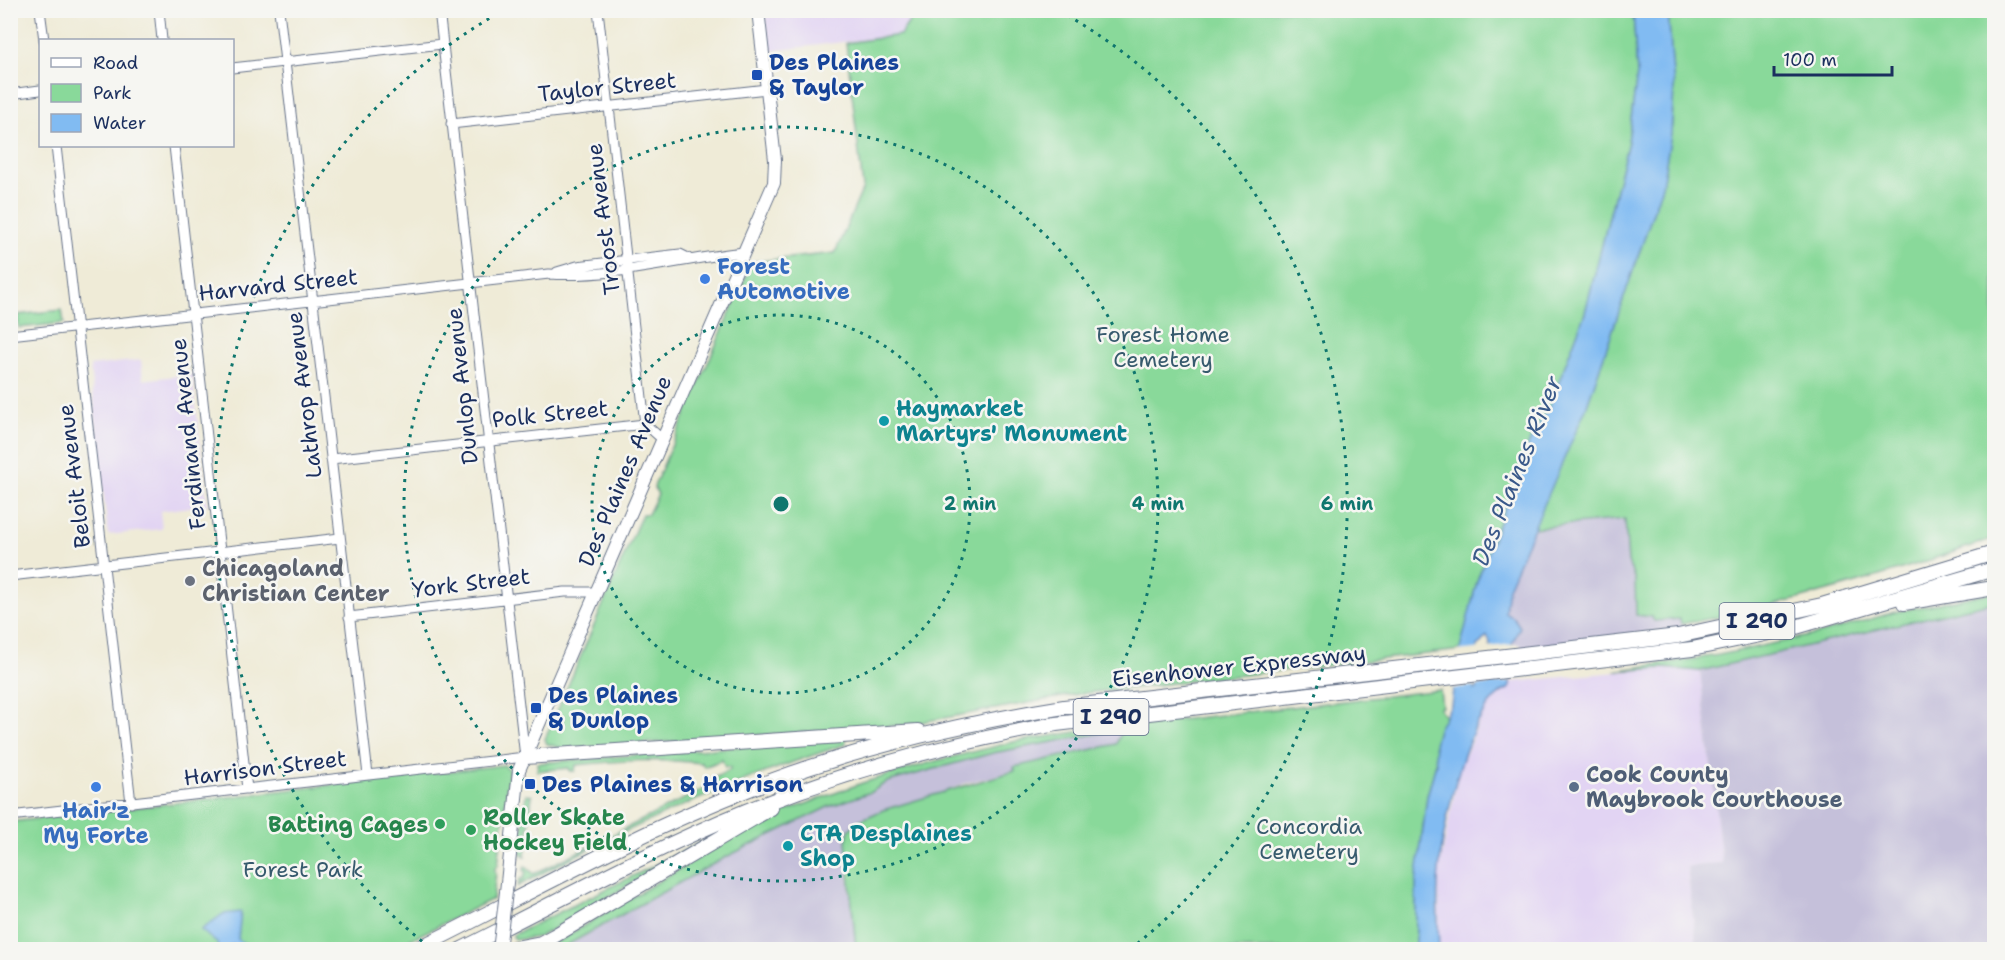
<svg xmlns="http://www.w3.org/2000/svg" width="2005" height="960" font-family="'Shantell Sans',sans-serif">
  <rect width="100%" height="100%" fill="#f6f6f2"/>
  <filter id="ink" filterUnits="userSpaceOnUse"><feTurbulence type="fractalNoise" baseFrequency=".0167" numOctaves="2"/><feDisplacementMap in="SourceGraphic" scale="12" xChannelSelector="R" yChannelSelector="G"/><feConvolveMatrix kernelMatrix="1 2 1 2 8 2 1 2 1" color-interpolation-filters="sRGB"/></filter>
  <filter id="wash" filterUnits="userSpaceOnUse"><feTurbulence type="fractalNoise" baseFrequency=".008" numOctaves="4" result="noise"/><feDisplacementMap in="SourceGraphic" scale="24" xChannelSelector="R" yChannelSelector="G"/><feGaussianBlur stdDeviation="1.35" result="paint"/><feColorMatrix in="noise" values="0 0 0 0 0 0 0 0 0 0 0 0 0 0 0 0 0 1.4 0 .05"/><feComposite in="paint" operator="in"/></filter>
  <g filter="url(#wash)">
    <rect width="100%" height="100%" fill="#efebd7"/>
    <path fill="#e2d4f3" d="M765,11h152l-17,24 -130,16z
      M141,360l2,20 49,-6 15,131 -47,6 2,18 -54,6 -18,-169z
      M1662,668l38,3 22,192 -35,4 10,82 -258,1v-79l20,-101 28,-66 15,-13 8,-3v-6z"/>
    <path fill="#c5c0da" d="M1625,519l3,43 7,18 1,35 16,2 2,4 26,-2 1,9 -160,21 -1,-5h-8l8,-17 -15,-15 3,-24 25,-60z
      M1994,602v347h-297l-10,-82 35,-4 -22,-192z
      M1124,729l-8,15 -101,23v4l-49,12 -117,47 -3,11v15l10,93 -296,1 166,-93 102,-50 43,-15 16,-10 106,-29z"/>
    <path fill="#89d99a" stroke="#52847c" stroke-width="1.5" d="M917,10l716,1 4,63 -9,68 -43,171 -35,92 -19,33 -54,143 -16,69 -383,44 -173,31 -341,24 -17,-5 -2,-5 97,-225h6l10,-20 -4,-6 1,-4 97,-222 83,-9 28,-65 -17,-145 54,-8z
      M1668,11h326v527c-102,36 -205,68 -313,86l-1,-5 -26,2 -2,-4 -16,-2 -1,-35 -7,-18 -3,-43 -92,9 53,-120 76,-222 10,-61 2,-37z
      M62,310l2,13 -45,5 -2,-13z
      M1994,592v10l-294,69 -38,-3 -48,3 105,-16 104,-22 72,-21z
      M1440,690l2,17 -3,1 7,9c-13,20 -8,27 -11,48 -1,11 -6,21 -8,31 -7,51 -13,102 -11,153h-560l-10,-108 3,-11 9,-9 25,-11 132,-39 -1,-4 102,-23 7,-15 -130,24 -106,29 -16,10 -43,15 -102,50 -166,92 -17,1 217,-129 102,-38 70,-21 81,-20 77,-12z
      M845,738l1,6c-114,37 -225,86 -328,142l2,-7h3l3,-7 -2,-2 1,-4 9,8 178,-89 -2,-5 20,-10v-3h-5l-3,-7 -18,7 -2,-4c-43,-5 -84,-2 -126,2l-1,6h-5l-1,-3 -32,3 1,-8z
      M504,765l5,4 -11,96 -4,5 2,2 -3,27 -102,50h-380l-1,-127z
      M526,794l6,1 -7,62 -5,-4z
      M706,840l-167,97 -25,3 -1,-5z"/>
    <path fill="#81bbf2" stroke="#4e75a8" stroke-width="1.5" fill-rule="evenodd" d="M1633,11h35l6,77 -3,46 -9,52 -76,222 -78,180 -3,24 9,6 6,9 -8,17 -2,44c-44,16 -67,139 -71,183 -3,25 -1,53 0,78l-23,1v-67l11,-86 9,-34 -2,-19 4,-15 13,-24 6,-44 20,-80 54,-143 19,-33 35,-92 43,-171 9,-68zM1487,636c11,18 -8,36 -10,53l-3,1 3,-43z
      M241,912l-3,27 8,6 -4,4 -10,-4 -6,4h-13h5v-5l-17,-14 22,-16z"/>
    <path fill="#efebd7" d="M1514,644l-4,38 -59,7 6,-38 25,-3 -2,1 -2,31 7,-19 1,-14z"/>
  </g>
  <g filter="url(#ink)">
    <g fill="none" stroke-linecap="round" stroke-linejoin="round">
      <defs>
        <path id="minor" d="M40,10l4,30
          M159,10l3,30
          M279,10l89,765
          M598,10l47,414
          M232,68l210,-24
          M10,94l30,-4
          M451,124l316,-35
          M56,146l75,657
          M174,146l73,643
          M557,272l20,-6 103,-12 8,4
          M10,335l539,-61c67,4 130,-15 195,-22
          M331,459l314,-35 17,15
          M10,576l330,-38
          M349,617l216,-25h31
          M10,816l515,-59 -86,-747"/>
        <path id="major" d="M506,892l13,-122 255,-587 1,-23 -17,-150"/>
        <path id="highway" d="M1904,603l90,-15
          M525,757l393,-26
          M415,950c111,-55 221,-117 337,-162 101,-39 206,-64 312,-81l614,-71 144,-31 172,-52
          M460,950c95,-47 188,-99 286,-139 100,-40 204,-68 310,-87l636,-75 97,-20 205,-60
          M505,950l36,-7 13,-7 217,-128"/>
      </defs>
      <use href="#minor" stroke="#657188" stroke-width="11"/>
      <use href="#major" stroke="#657188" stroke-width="14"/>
      <use href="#highway" stroke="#657188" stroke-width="16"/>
      <use href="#minor" stroke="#fff" stroke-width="9"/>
      <use href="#major" stroke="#fff" stroke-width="12"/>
      <use href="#highway" stroke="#fff" stroke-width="14"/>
      <defs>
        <path id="major-bridge" d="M500,942l6,-50"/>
      </defs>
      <use href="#major-bridge" stroke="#657188" stroke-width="14" stroke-linecap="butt"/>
      <use href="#major-bridge" stroke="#fff" stroke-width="12"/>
    </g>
  </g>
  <g fill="none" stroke="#0f766e" stroke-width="3" stroke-dasharray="3 6">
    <circle cx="781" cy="504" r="189"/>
    <circle cx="781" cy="504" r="377"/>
    <path d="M429 947A566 566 0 0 1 502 11M1060 11A566 566 0 0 1 1133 947"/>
  </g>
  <g fill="#1a4fb4" stroke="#f6f6f2" stroke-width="2">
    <rect x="751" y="69" width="12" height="12" rx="3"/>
    <rect x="530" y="702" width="12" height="12" rx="3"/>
    <rect x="524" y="778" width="12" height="12" rx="3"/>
  </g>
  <g fill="#3f7fe0" stroke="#f6f6f2" stroke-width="2">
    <circle cx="705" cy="279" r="6"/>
    <circle cx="96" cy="787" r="6"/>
  </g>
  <g fill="#0f9aa8" stroke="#f6f6f2" stroke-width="2">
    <circle cx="884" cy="421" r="6"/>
    <circle cx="788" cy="846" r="6"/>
  </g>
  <circle fill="#6b7280" stroke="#f6f6f2" stroke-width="2" cx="190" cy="581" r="6"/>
  <circle fill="#5c6f8a" stroke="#f6f6f2" stroke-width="2" cx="1574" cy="787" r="6"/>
  <g fill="#2e9e5b" stroke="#f6f6f2" stroke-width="2">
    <circle cx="440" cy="824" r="6"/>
    <circle cx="471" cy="830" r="6"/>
  </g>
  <g text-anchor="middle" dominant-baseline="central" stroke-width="5" stroke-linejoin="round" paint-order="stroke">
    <g fill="#f6f6f2" stroke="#5d6b8a" stroke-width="1.5">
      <rect x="1719.5" y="603" width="75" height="36" rx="4.5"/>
      <rect x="1073.5" y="699" width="75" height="36" rx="4.5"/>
    </g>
    <g font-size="21" font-weight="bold" fill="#1b2f5e">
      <text x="1757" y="621">I 290</text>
      <text x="1111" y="717">I 290</text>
    </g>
    <g font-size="22" font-weight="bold" fill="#164399" stroke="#f6f6f2" text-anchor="start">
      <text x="769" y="62">Des Plaines<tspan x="769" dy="25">&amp; Taylor</tspan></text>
      <text x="548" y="695">Des Plaines<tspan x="548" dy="25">&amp; Dunlop</tspan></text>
      <text x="542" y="784">Des Plaines &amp; Harrison</text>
    </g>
    <g font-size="22" fill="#1b2f5e" stroke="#f6f6f2">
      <text transform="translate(607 87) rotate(-6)">Taylor Street</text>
      <text transform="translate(603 219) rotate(-97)">Troost Avenue</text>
      <text transform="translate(278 285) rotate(-6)">Harvard Street</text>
      <text transform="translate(462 386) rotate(-96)">Dunlop Avenue</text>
      <text transform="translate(304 395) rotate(-97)">Lathrop Avenue</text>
      <text transform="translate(550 414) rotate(-6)">Polk Street</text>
      <text transform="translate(188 434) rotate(-96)">Ferdinand Avenue</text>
      <text transform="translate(625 471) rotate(-67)">Des Plaines Avenue</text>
      <text transform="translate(74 476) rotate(-97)">Beloit Avenue</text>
      <text transform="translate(471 583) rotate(-7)">York Street</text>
      <text transform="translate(1239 666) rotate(-6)">Eisenhower Expressway</text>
      <text transform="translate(265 768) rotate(-7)">Harrison Street</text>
    </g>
    <g font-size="22" font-weight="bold" fill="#366cbe" stroke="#f6f6f2" text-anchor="start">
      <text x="717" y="266">Forest<tspan x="717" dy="25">Automotive</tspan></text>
      <text x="96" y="810" text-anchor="middle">Hair'z<tspan x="96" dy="25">My Forte</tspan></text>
    </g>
    <g font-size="22" fill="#365a6d" stroke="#f6f6f2">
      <text x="1163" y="334">Forest Home<tspan x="1163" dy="25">Cemetery</tspan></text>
      <text x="1309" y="826">Concordia<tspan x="1309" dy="25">Cemetery</tspan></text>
      <text x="303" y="869">Forest Park</text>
    </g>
    <g font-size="22" font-weight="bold" fill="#0d838f" stroke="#f6f6f2" text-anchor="start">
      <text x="896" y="408">Haymarket<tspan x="896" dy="25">Martyrs' Monument</tspan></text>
      <text x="800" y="833">CTA Desplaines<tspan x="800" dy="25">Shop</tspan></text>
    </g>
    <g font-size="22" font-weight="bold" fill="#5b616d" stroke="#f6f6f2" text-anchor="start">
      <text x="202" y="568">Chicagoland<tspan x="202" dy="25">Christian Center</tspan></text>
    </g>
    <g font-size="22" font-weight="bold" fill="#4e5e75" stroke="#f6f6f2" text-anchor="start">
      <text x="1586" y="774">Cook County<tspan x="1586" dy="25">Maybrook Courthouse</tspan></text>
    </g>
    <g font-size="22" font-weight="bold" fill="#27864d" stroke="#f6f6f2" text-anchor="start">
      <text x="483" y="817">Roller Skate<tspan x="483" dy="25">Hockey Field</tspan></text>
      <text x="428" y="824" text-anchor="end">Batting Cages</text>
    </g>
    <g font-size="24" font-style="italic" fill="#3a598a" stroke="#f6f6f2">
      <text transform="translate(1517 471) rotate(-68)">Des Plaines River</text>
    </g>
  </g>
  <circle cx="781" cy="504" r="9" fill="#0f766e" stroke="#f6f6f2" stroke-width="3"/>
  <g font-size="18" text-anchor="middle" font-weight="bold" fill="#0f766e" stroke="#f6f6f2" stroke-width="5" stroke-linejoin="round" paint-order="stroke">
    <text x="970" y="510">2 min</text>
    <text x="1158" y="510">4 min</text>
    <text x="1347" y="510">6 min</text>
  </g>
  <rect width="2005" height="960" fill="none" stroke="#f6f6f2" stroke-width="36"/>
  <rect x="39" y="39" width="195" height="108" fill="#f6f6f2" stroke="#9ea6b7" stroke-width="1.5"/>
  <rect x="51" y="58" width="30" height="9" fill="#ffffff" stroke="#9ea6b7" stroke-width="1.5"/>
  <text x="93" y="69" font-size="18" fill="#1b2f5e">Road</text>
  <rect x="51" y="84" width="30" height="18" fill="#89d99a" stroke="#9ea6b7" stroke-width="1.5"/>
  <text x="93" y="99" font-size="18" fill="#1b2f5e">Park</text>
  <rect x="51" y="114" width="30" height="18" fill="#81bbf2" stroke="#9ea6b7" stroke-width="1.5"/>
  <text x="93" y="129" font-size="18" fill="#1b2f5e">Water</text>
  <path d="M1774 66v9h118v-9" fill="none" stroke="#1b2f5e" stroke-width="3"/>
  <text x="1783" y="66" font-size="18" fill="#1b2f5e" stroke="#f6f6f2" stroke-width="4.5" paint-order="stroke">100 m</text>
</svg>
